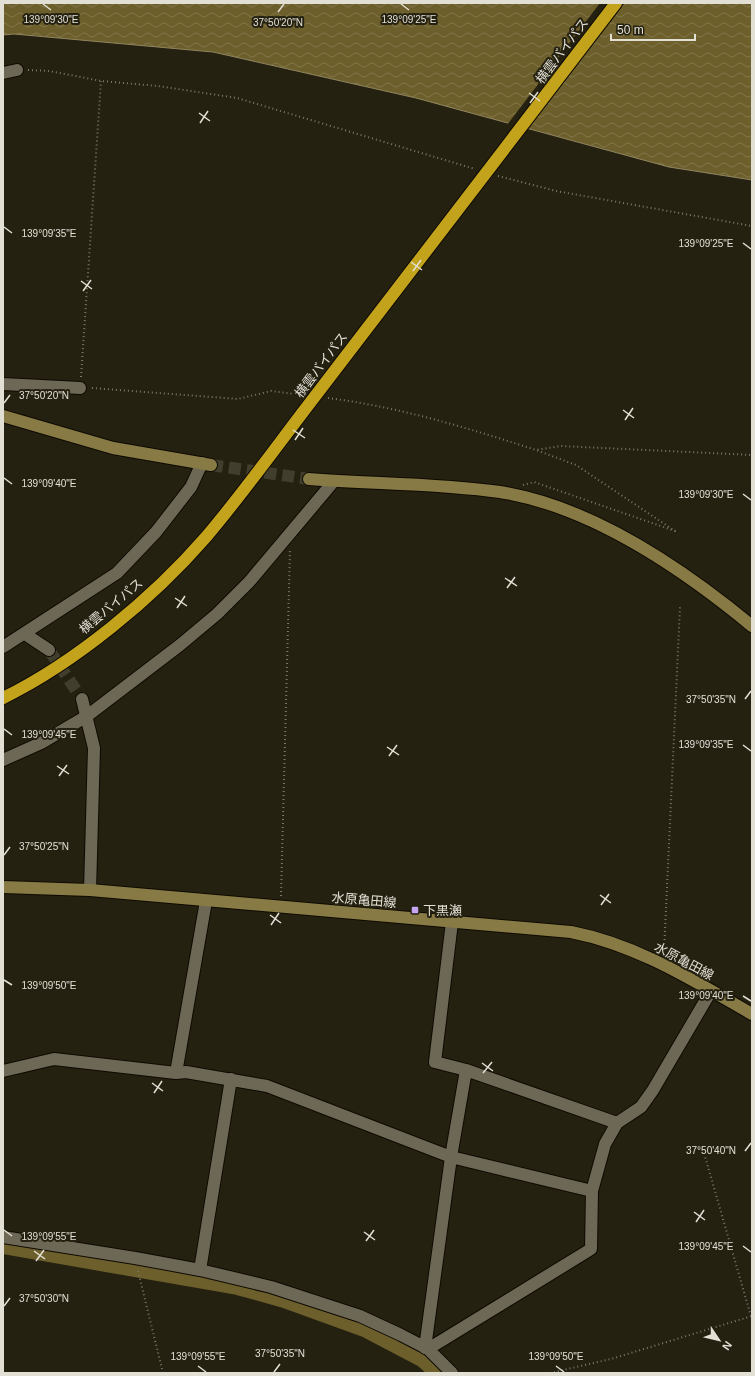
<svg xmlns="http://www.w3.org/2000/svg" width="755" height="1376" font-family="Arial,'Noto Sans JP',sans-serif">
  <defs>
    <pattern id="water-waves" width="16" height="10" patternUnits="userSpaceOnUse"><rect width="16" height="10" fill="#6d5f2c"/><path d="M0 5q4-4 8 0t8 0" fill="none" stroke="#82764a"/></pattern>
  </defs>
  <rect width="100%" height="100%" fill="#252111"/>
  <path fill="url(#water-waves)" stroke="#90855f" d="M3,3h749v177l-83,-13 -253,-69 -203,-46 -199,-18 -11,1z"/>
  <path fill="#252111" d="M600,3h25l-98,127 -20,-5z"/>
  <g fill="none" stroke-linecap="round" stroke-linejoin="round">
    <path stroke="#6d5f2c" stroke-width="20" d="M3,1244l235,41 47,13 80,29 59,31 17,15"/>
    <path stroke="#413e2e" stroke-width="12" stroke-dasharray="12 6" stroke-linecap="butt" d="M49,650l33,49"/>
    <path stroke="#413e2e" stroke-width="12" stroke-dasharray="12 6" stroke-linecap="butt" d="M211,465l98,14"/>
    <defs>
      <path id="street" d="M3,73l14,-3
        M3,384l77,4
        M25,634l24,16
        M3,647l114,-74 39,-41 35,-45 11,-24
        M82,699l12,49 -4,142
        M3,760l38,-17 46,-27 93,-71 37,-31 32,-32 85,-101
        M452,922l-17,140 31,8 151,53
        M3,1071l51,-12 122,14 10,-1 81,14 184,71 141,34
        M176,1073l30,-172
        M3,1237l132,21 65,12 71,17 89,29 41,19 27,14 24,24
        M200,1270l31,-191
        M425,1348l26,-191 15,-87
        M428,1349l163,-100 1,-58 13,-47 12,-21 24,-16 12,-17 58,-99"/>
      <path id="secondary" d="M3,416l110,32 98,17
        M309,479c64,5 128,4 191,13 90,14 183,77 252,134
        M3,887l87,3 481,42c67,13 123,49 181,82"/>
      <path id="highway" d="M3,698c73,-36 150,-100 203,-161 34,-40 65,-83 97,-125"/>
    </defs>
    <use href="#street" stroke="#0e0a01" stroke-width="14"/>
    <use href="#secondary" stroke="#0e0a01" stroke-width="14"/>
    <use href="#highway" stroke="#0e0a01" stroke-width="14"/>
    <path stroke="#7c796c" stroke-width="2" stroke-dasharray="1 3" stroke-linecap="butt" d="M28,70l21,1 52,10 57,5 79,12 238,71
      M498,176l58,15 196,35
      M81,377l20,-296
      M92,388l146,11 33,-8 31,4
      M328,398c71,9 140,30 208,52
      M523,485l11,-3 141,49 -99,-66 -40,-15 25,-4 191,9
      M281,896l9,-346
      M664,952l16,-345
      M702,1146l50,174
      M138,1271l25,102
      M550,1373l61,-14 141,-43"/>
    <use href="#street" stroke="#6d6856" stroke-width="12"/>
    <use href="#secondary" stroke="#877a44" stroke-width="12"/>
    <use href="#highway" stroke="#c3a31b" stroke-width="12"/>
    <defs>
      <path id="highway-bridge" d="M303,412l313,-409"/>
    </defs>
    <use href="#highway-bridge" stroke="#0e0a01" stroke-width="14" stroke-linecap="butt"/>
    <use href="#highway-bridge" stroke="#c3a31b" stroke-width="12"/>
  </g>
  <path fill="none" stroke="#e2dfd5" stroke-width="1.5" d="M43,4l8,6M401,4l8,6M278,12l6,-8M529,93l11,8M530,103l8,-11M199,113l11,8M200,123l8,-12M4,227l8,6M743,243l8,6M411,262l11,8M413,271l8,-11M81,281l11,8M83,291l8,-11M4,403l6,-8M623,410l11,8M625,420l8,-12M293,430l12,8M295,440l8,-12M4,478l8,6M743,494l8,6M505,578l12,8M507,588l8,-11M175,598l12,8M177,608l8,-12M745,699l6,-8M4,729l8,6M743,745l8,6M387,747l12,8M389,756l8,-11M57,766l12,8M59,776l8,-11M4,855l6,-8M600,895l11,8M601,905l8,-11M270,915l11,8M271,925l8,-12M4,980l8,5M743,996l8,5M482,1063l11,8M483,1073l9,-11M152,1083l11,8M154,1093l8,-12M745,1151l6,-8M694,1212l11,8M696,1222l8,-12M4,1230l8,6M364,1232l11,8M366,1241l8,-11M743,1246l8,6M34,1251l11,8M36,1261l8,-11M4,1306l6,-8M198,1366l8,6M556,1366l8,6M274,1372l6,-8"/>
  <rect fill="#c6a6f0" stroke="#252111" stroke-width="1.5" x="411" y="906" width="8" height="8" rx="2"/>
  <g text-anchor="middle" dominant-baseline="central" stroke-width="4" stroke-linejoin="round" paint-order="stroke">
    <g font-size="13" fill="#e2dfd5" stroke="#252111">
      <text transform="translate(562 51) rotate(-53)">横雲バイパス</text>
      <text transform="translate(321 365) rotate(-53)">横雲バイパス</text>
      <text transform="translate(111 606) rotate(-40)">横雲バイパス</text>
      <text transform="translate(364 900) rotate(5)">水原亀田線</text>
      <text transform="translate(684 961) rotate(28)">水原亀田線</text>
    </g>
    <g font-size="13" fill="#e2dfd5" stroke="#252111" text-anchor="start">
      <text x="423" y="910">下黒瀬</text>
    </g>
  </g>
  <g font-size="10" text-anchor="middle" fill="#e2dfd5" stroke="#252111" stroke-width="4" stroke-linejoin="round" paint-order="stroke">
    <text x="51" y="23">139°09'30"E</text>
    <text x="409" y="23">139°09'25"E</text>
    <text x="278" y="26">37°50'20"N</text>
    <text x="49" y="237">139°09'35"E</text>
    <text x="706" y="247">139°09'25"E</text>
    <text x="44" y="399">37°50'20"N</text>
    <text x="49" y="487">139°09'40"E</text>
    <text x="706" y="498">139°09'30"E</text>
    <text x="711" y="703">37°50'35"N</text>
    <text x="49" y="738">139°09'45"E</text>
    <text x="706" y="748">139°09'35"E</text>
    <text x="44" y="850">37°50'25"N</text>
    <text x="49" y="989">139°09'50"E</text>
    <text x="706" y="999">139°09'40"E</text>
    <text x="711" y="1154">37°50'40"N</text>
    <text x="49" y="1240">139°09'55"E</text>
    <text x="706" y="1250">139°09'45"E</text>
    <text x="44" y="1302">37°50'30"N</text>
    <text x="280" y="1357">37°50'35"N</text>
    <text x="198" y="1360">139°09'55"E</text>
    <text x="556" y="1360">139°09'50"E</text>
  </g>
  <rect width="755" height="1376" fill="none" stroke="#e2dfd5" stroke-width="8"/>
  <g transform="translate(719 1340) rotate(125)" stroke="#252111" stroke-width="3" paint-order="stroke">
  <path d="M0-3L7 15L0 10L-7 15Z" fill="#e2dfd5"/>
  <text y="-6" font-size="11" font-weight="bold" text-anchor="middle" fill="#e2dfd5">N</text>
  </g>
  <path d="M611 34v6h84v-6" fill="none" stroke="#e2dfd5" stroke-width="2"/>
  <text x="617" y="34" font-size="12" fill="#e2dfd5" stroke="#252111" stroke-width="3" paint-order="stroke">50 m</text>
</svg>
